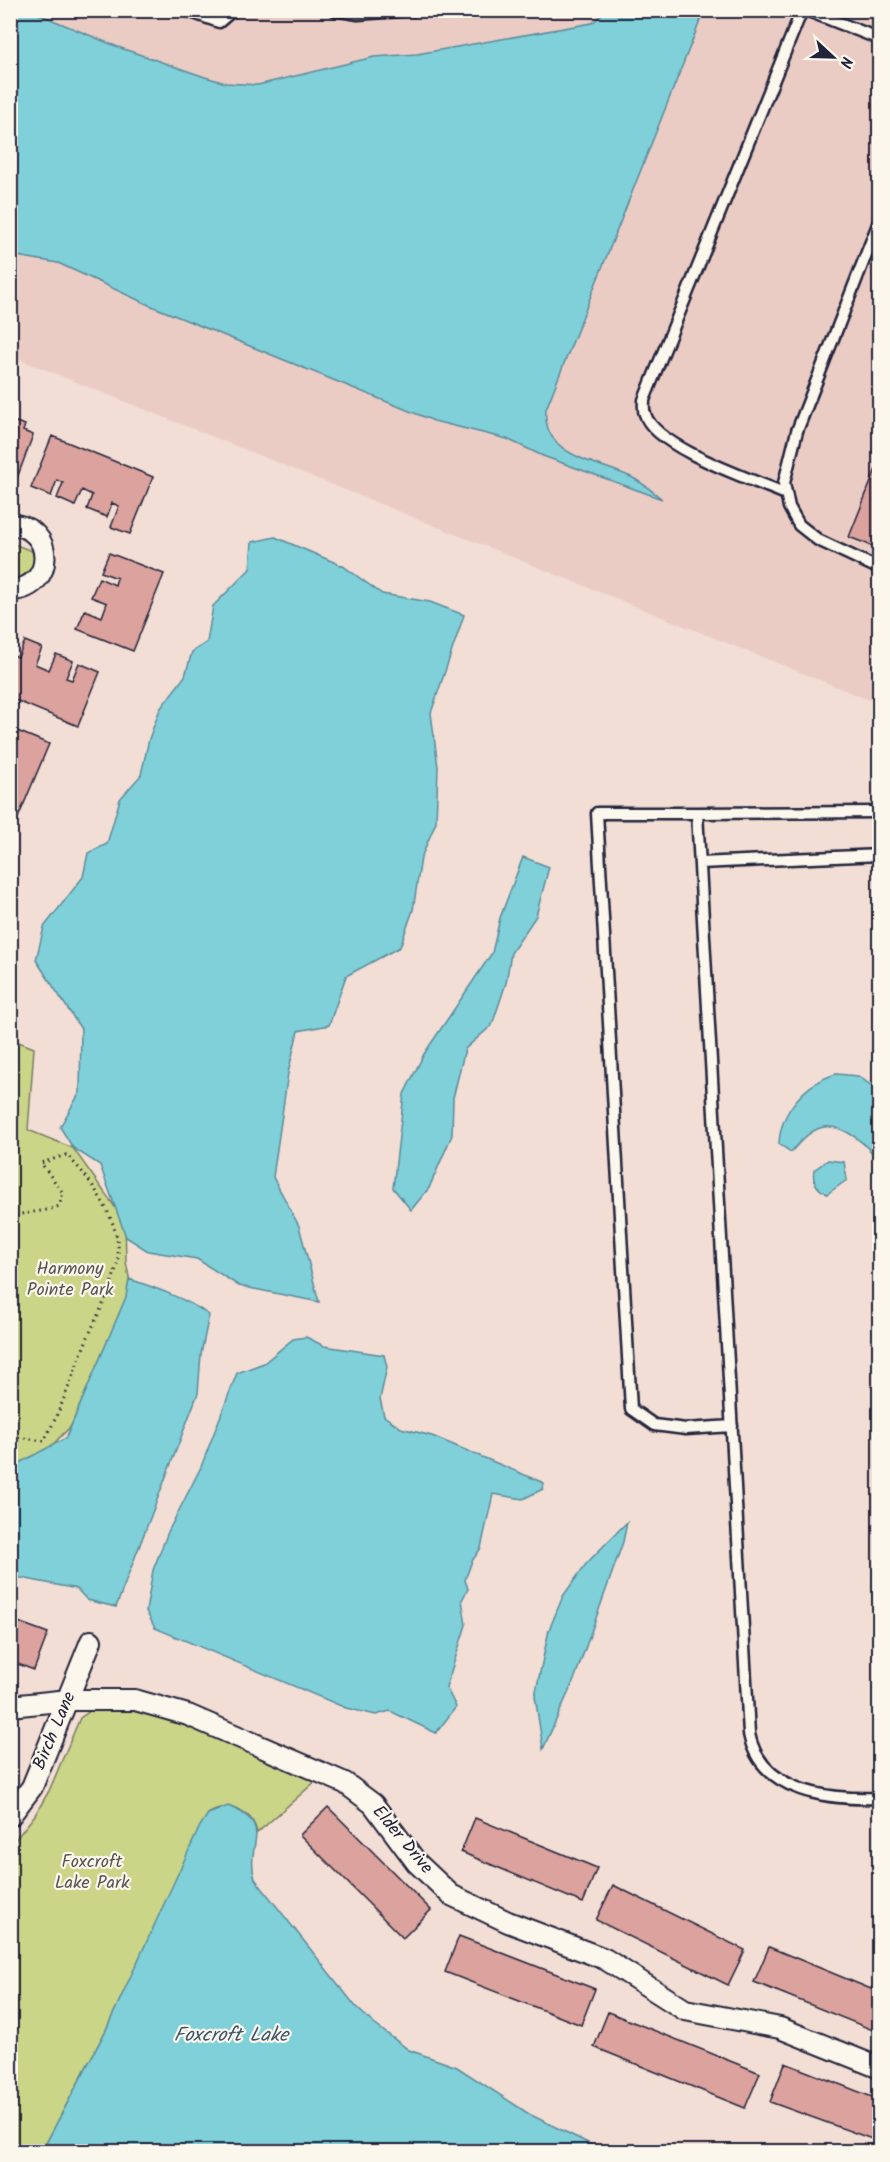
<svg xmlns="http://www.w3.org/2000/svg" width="890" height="2162" font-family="Kalam,sans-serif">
  <rect width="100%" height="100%" fill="#f2ded4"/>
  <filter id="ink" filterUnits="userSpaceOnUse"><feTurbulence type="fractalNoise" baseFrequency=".0167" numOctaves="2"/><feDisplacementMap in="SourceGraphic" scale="12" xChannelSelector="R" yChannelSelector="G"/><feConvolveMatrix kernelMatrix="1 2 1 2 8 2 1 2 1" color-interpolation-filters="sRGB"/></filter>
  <g filter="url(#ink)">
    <path fill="#ebccc4" d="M10,11h869v693l-868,-348z"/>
    <path fill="#cad588" stroke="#767c62" stroke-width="1.5" d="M11,543l21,8 3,11 -5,15 -19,4z
      M11,1039l23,9 -6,82 45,18 52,73 1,41 5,25 -60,139 -60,61z
      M103,1706l47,5 168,68 -61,54c-5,-24 -28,-32 -49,-19l-103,218 -63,119 -31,1v-307l24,-30 14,-24 31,-73 13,-9z"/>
    <path fill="#80d0da" stroke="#5a8a9a" stroke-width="1.5" d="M10,11h21l87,36 87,30 21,6 32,2 116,-28 43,-3 175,-31 14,-12h98l-158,398c-5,48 52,52 85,68 11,5 21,14 31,22l-119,-43 -36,-17 -73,-18 -285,-116 -91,-42 -47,-8z
      M275,537l68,29 39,28 48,8 34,13 -33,98 7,54 -2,55 -15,36 -8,52 -13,37 -54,29 -17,49 -31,6 -10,42 -15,104 26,49 20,76 -80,-16 -42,-27 -49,-8 -22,-14 -26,-72 -27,-17 -13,-21 20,-35 1,-63 -45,-69 8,-33 39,-50 5,-24 19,-9 13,-45 21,-24 8,-36 11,-30 25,-33 7,-24 15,-10 6,-36 37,-37 2,-27z
      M523,857l26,10 -13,49 -25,37 -5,30 -14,42 -27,24 -12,49 -1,37 -23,53 -18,22 -18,-22 11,-94 20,-40 68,-101 8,-35z
      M836,1074l22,2 21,15v74c-6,-18 -38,-44 -59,-37 -12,4 -21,15 -29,24l-12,-8c1,-32 26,-61 57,-70z
      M828,1160l16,2 3,18 -20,14c-10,-5 -15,-13 -13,-24z
      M129,1279c27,9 58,20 80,36l-8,39 -3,39 -82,214 -29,-7 -10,-11 -66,-13 -1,-103 11,-11 45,-24 60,-141z
      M306,1337l18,9 60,9 3,12 -7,32 4,17 17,12 31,8 112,47 -1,6 -20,10 -30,-5 -12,54 -9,13 -7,19 3,9 -6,11 4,25 -20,62 10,20 -20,26 -46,-22 -14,4 -30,-7 -191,-80 -9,-17 7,-41 15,-38 33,-65 36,-94 27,-10 29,-24z
      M627,1522l-4,20 -49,138 -31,69 -8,-53 14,-66 14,-34 23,-32z
      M228,1806c49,19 16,38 27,73l101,128 18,17 35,26 48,17 72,47 65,32 18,5h-570l63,-119 95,-206 8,-12z"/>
    <path fill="#dca29d" stroke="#22223b" stroke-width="1.5" d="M13,421l12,4 -2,6 10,4 -17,46 -6,-3z
      M52,436l101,41 -23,57 -19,-7 8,-21 -7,-3 -5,14 -20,-8 5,-14 -10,-5 -7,16 -18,-8 6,-15 -6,-3 -6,16 -20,-8z
      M880,459v90l-31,-12z
      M109,553l55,21 -31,77 -56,-22 8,-19 17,7 5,-14 -16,-6 8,-19 16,7 2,-7 -16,-6z
      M10,636l7,3 -6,15 7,3 7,-16 17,7 -7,16 14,6 7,-16 17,7 -7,17 6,2 7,-17 21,9 -22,54 -68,-28z
      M10,728l39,16 -39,93z
      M10,1619l38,14 -14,37 -24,-9z
      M328,1807l103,103 -28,28 -103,-103z
      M475,1818l122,50 -14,35 -122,-51z
      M613,1885l132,65 -17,35 -132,-65z
      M459,1936l136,53 -14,36 -136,-53z
      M769,1947l102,42 1,-2 8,3v43l-126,-51z
      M608,2012l152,61 -15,35 -151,-61z
      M785,2063l95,37v42l-110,-40z"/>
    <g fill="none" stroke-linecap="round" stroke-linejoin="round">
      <defs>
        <path id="lane" d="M185,10l34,12 14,-12
          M334,10l24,4 56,-4
          M806,10l74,29
          M880,219l-83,212 -13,52 5,24 10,18 19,15 62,29
          M786,494c-32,-14 -131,-46 -141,-80 -2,-4 -1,-10 -1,-14l158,-390
          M880,812l-183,1 52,921c12,59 81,66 131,64
          M697,813h-100l34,596 23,16 32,4 46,-3
          M700,863l180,-8"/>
        <path id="street" d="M10,525c46,0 46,65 0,65
          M10,1706l59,-6h66l53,15 157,68 28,21 44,59 34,32 57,27 97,37 80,51 95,18 100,40
          M10,1816l22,-29 59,-146"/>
      </defs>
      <use href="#lane" stroke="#22223b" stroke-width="15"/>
      <use href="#street" stroke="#22223b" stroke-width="24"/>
      <path stroke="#22223b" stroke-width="3" stroke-dasharray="1.5 4.5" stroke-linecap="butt" d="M10,1217c17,-6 33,-4 49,-11l4,-13 -22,-30 25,-8c22,19 49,60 52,90 3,30 -22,71 -33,99 -13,33 -24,66 -41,97l-34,-5"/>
      <use href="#lane" stroke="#fbf7ec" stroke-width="10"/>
      <use href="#street" stroke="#fbf7ec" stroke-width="20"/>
    </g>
  </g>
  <g text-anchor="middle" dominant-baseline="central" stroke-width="4.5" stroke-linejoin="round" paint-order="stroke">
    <g font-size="18" fill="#545852" stroke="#fbf7ec">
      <text x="70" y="1269">Harmony<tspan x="70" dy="21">Pointe Park</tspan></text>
      <text x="92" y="1862">Foxcroft<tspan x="92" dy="21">Lake Park</tspan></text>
    </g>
    <g font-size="18" fill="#22223b" stroke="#fbf7ec">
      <text transform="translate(55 1731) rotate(-67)">Birch Lane</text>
      <text transform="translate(402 1840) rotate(50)">Elder Drive</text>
    </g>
    <g font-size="20" font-style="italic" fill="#3e566b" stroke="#fbf7ec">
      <text x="231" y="2036">Foxcroft Lake</text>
    </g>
  </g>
  <rect width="890" height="2162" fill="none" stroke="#fbf7ec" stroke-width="36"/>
  <rect x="18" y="18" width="854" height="2126" fill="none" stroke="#22223b" stroke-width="2" filter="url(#ink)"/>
  <g transform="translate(833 57) rotate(112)" stroke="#fbf7ec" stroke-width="4.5" paint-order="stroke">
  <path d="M0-4.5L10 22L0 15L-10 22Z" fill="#22223b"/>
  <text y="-9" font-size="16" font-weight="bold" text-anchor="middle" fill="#22223b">N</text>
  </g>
</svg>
